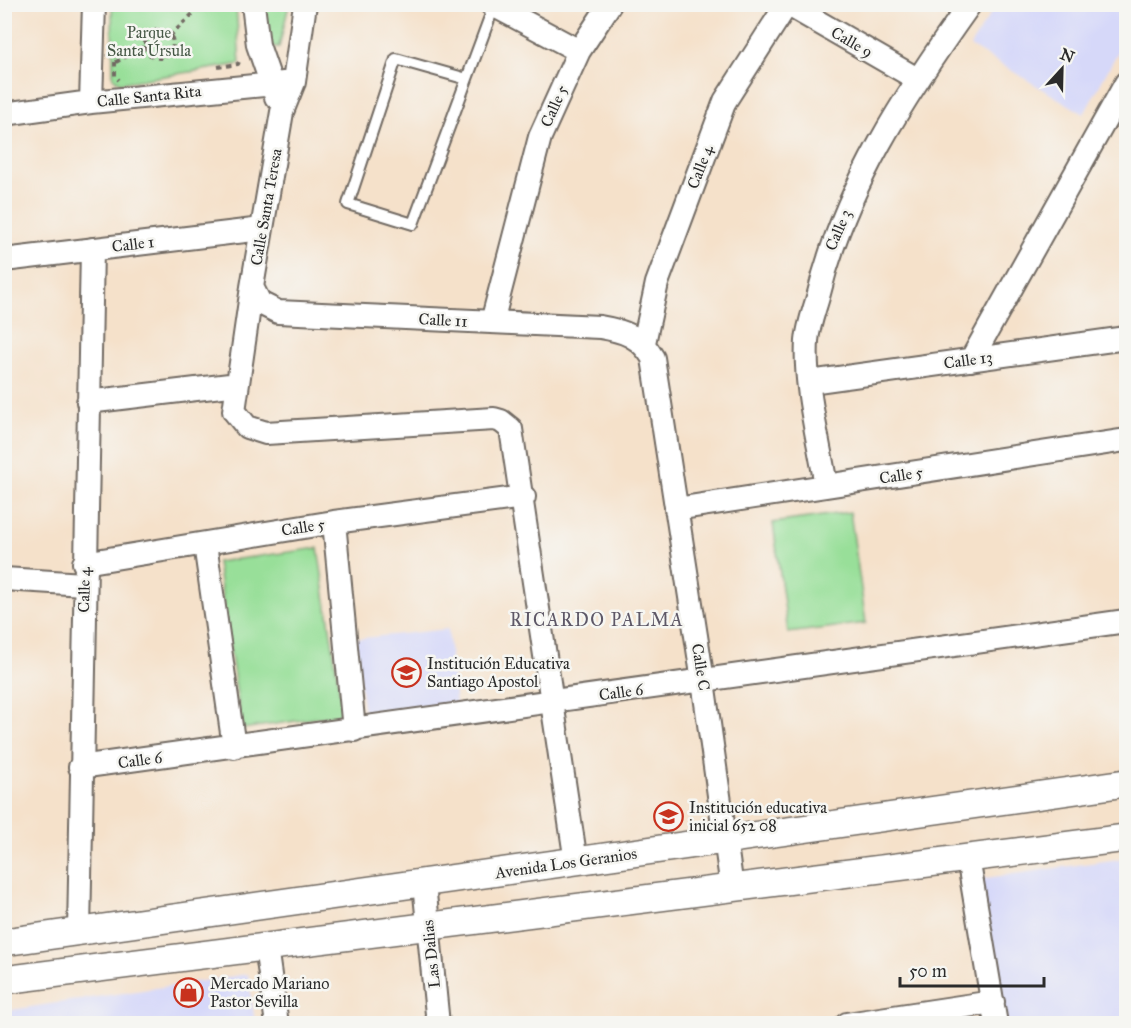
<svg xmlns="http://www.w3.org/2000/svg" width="1131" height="1028" font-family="'IM FELL Great Primer',serif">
  <rect width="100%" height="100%" fill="#f6f6f2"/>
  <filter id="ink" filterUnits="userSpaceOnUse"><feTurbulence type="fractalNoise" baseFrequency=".0167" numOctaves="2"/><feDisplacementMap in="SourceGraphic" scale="12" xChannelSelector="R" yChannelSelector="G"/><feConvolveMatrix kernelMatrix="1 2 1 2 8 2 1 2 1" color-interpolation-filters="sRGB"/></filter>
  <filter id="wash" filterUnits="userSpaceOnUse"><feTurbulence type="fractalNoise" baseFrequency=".008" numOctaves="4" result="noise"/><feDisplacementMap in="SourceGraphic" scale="24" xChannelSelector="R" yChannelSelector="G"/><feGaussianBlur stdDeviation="1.35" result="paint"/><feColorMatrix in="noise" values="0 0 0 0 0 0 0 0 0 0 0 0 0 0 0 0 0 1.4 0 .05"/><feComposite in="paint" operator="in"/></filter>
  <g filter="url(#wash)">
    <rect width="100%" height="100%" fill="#f5e1ca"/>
    <path fill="#d6d8f9" d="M997,4l129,1v32l-42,77 -114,-68z
      M448,629l8,75 -92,10 -9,-75z
      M1126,858v165h-125l-22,-144z
      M248,974l7,49h-250v-12z"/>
    <path fill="#98df99" stroke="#628562" stroke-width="1.5" d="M112,5h124l4,59 -120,19 -7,-5z
      M263,5h26l-10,42 -12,-1z
      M850,512l16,111 -78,10 -15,-110z
      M318,548l25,166 -101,15 -25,-167z"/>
  </g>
  <g filter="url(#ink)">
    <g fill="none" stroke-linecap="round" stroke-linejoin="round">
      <defs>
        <path id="service" d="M467,79l-71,-20 -48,145 65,20 81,-218"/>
        <path id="minor" d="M253,4l5,41 18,52
          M305,4l-11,78 -12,30 -30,175 -18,124 13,16 19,6 228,-14 7,2 10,8 65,433
          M491,4l88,47
          M787,4l130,75
          M91,102l3,-98
          M4,114l87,-12 203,-20
          M4,260l258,-31
          M252,287l8,16 18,9 322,15c24,4 40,9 53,31l50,323 29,207
          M492,322l48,-185 39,-86 31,-47
          M644,343l13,-60 68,-182 62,-97
          M971,360l155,-277
          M810,382l316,-44
          M88,402l150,-18
          M826,486c-7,-45 -22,-100 -19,-145 1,-14 7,-30 11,-44 26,-109 87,-202 152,-293
          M676,509l450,-69
          M334,522l20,208
          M205,544l29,203
          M84,563l250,-41 190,-25
          M4,579l80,5
          M80,767l1046,-146
          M968,858l28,166
          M424,884l14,140
          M79,932l13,-683
          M266,947l11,77
          M847,1024l146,-22"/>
        <path id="tertiary" d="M4,942l1122,-159
          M4,980l1122,-142"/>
      </defs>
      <use href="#service" stroke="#726b63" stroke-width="14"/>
      <use href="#minor" stroke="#726b63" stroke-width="26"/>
      <use href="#tertiary" stroke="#726b63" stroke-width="30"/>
      <path stroke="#726b63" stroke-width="4" stroke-dasharray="4.5 4.5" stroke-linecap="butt" d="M145 44a14 14 0 1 1 28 0a14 14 0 1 1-28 0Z
        M170,36l33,-32
        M115,44v32l4,4
        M116,62l29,-16
        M218,67l20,-3 2,-5"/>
      <use href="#service" stroke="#fff" stroke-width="10"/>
      <use href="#minor" stroke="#fff" stroke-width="22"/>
      <use href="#tertiary" stroke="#fff" stroke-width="27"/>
    </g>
  </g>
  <defs>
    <symbol id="school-ring" viewBox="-11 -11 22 22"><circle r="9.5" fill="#f6f6f2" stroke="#c8321e" stroke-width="1.5"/><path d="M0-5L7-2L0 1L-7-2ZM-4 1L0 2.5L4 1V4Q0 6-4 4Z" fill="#c8321e"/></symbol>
    <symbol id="shop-ring" viewBox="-11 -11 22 22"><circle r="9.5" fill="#f6f6f2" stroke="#c8321e" stroke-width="1.5"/><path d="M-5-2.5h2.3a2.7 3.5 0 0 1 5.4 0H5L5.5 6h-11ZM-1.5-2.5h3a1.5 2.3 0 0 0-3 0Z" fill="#c8321e"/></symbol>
  </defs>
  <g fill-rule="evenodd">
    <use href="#school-ring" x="390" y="656" width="33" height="33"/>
    <use href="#school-ring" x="652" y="800" width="33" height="33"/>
    <use href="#shop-ring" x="172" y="976" width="33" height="33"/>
  </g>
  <g text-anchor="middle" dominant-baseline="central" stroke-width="5" stroke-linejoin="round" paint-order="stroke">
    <g font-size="16" fill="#465846" stroke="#f6f6f2">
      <text x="149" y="32">Parque<tspan x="149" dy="18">Santa Úrsula</tspan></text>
    </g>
    <g font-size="16" fill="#2b2b2b" stroke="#f6f6f2">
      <text transform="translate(852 42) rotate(30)">Calle 9</text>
      <text transform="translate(149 96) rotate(-6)">Calle Santa Rita</text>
      <text transform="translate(554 106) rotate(-66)">Calle 5</text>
      <text transform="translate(700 167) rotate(-69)">Calle 4</text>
      <text transform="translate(266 207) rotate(-80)">Calle Santa Teresa</text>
      <text transform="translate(838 230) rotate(-67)">Calle 3</text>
      <text transform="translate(133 244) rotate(-7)">Calle 1</text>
      <text transform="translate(443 320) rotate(3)">Calle 11</text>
      <text transform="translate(968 360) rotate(-8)">Calle 13</text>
      <text transform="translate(901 475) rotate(-9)">Calle 5</text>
      <text transform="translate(303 527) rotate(-9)">Calle 5</text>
      <text transform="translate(84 590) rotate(-89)">Calle 4</text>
      <text transform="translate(701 667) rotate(81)">Calle C</text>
      <text transform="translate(621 692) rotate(-8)">Calle 6</text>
      <text transform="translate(140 760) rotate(-8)">Calle 6</text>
      <text transform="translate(566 863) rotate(-8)">Avenida Los Geranios</text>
      <text transform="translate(431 954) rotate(-96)">Las Dalias</text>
    </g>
    <g font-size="16" fill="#2b2b2b" stroke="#f6f6f2" text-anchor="start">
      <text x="427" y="663">Institución Educativa<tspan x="427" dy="18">Santiago Apostol</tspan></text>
      <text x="689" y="807">Institución educativa<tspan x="689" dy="18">inicial 652 08</tspan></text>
      <text x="210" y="983">Mercado Mariano<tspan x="210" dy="18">Pastor Sevilla</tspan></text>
    </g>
    <g font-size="18" letter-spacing="1.5" fill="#5e5867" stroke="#f6f6f2">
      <text x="597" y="620">RICARDO PALMA</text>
    </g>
  </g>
  <rect width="1131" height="1028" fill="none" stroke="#f6f6f2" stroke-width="24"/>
  <g transform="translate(1062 69) rotate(22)" stroke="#f6f6f2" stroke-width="4.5" paint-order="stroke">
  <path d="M0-4.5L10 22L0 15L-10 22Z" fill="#2b2b2b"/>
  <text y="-9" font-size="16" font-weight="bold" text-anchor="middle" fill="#2b2b2b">N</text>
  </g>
  <path d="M900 977v9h144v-9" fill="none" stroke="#2b2b2b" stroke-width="3"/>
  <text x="909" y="977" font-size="18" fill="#2b2b2b" stroke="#f6f6f2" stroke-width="4.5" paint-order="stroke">50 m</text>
</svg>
